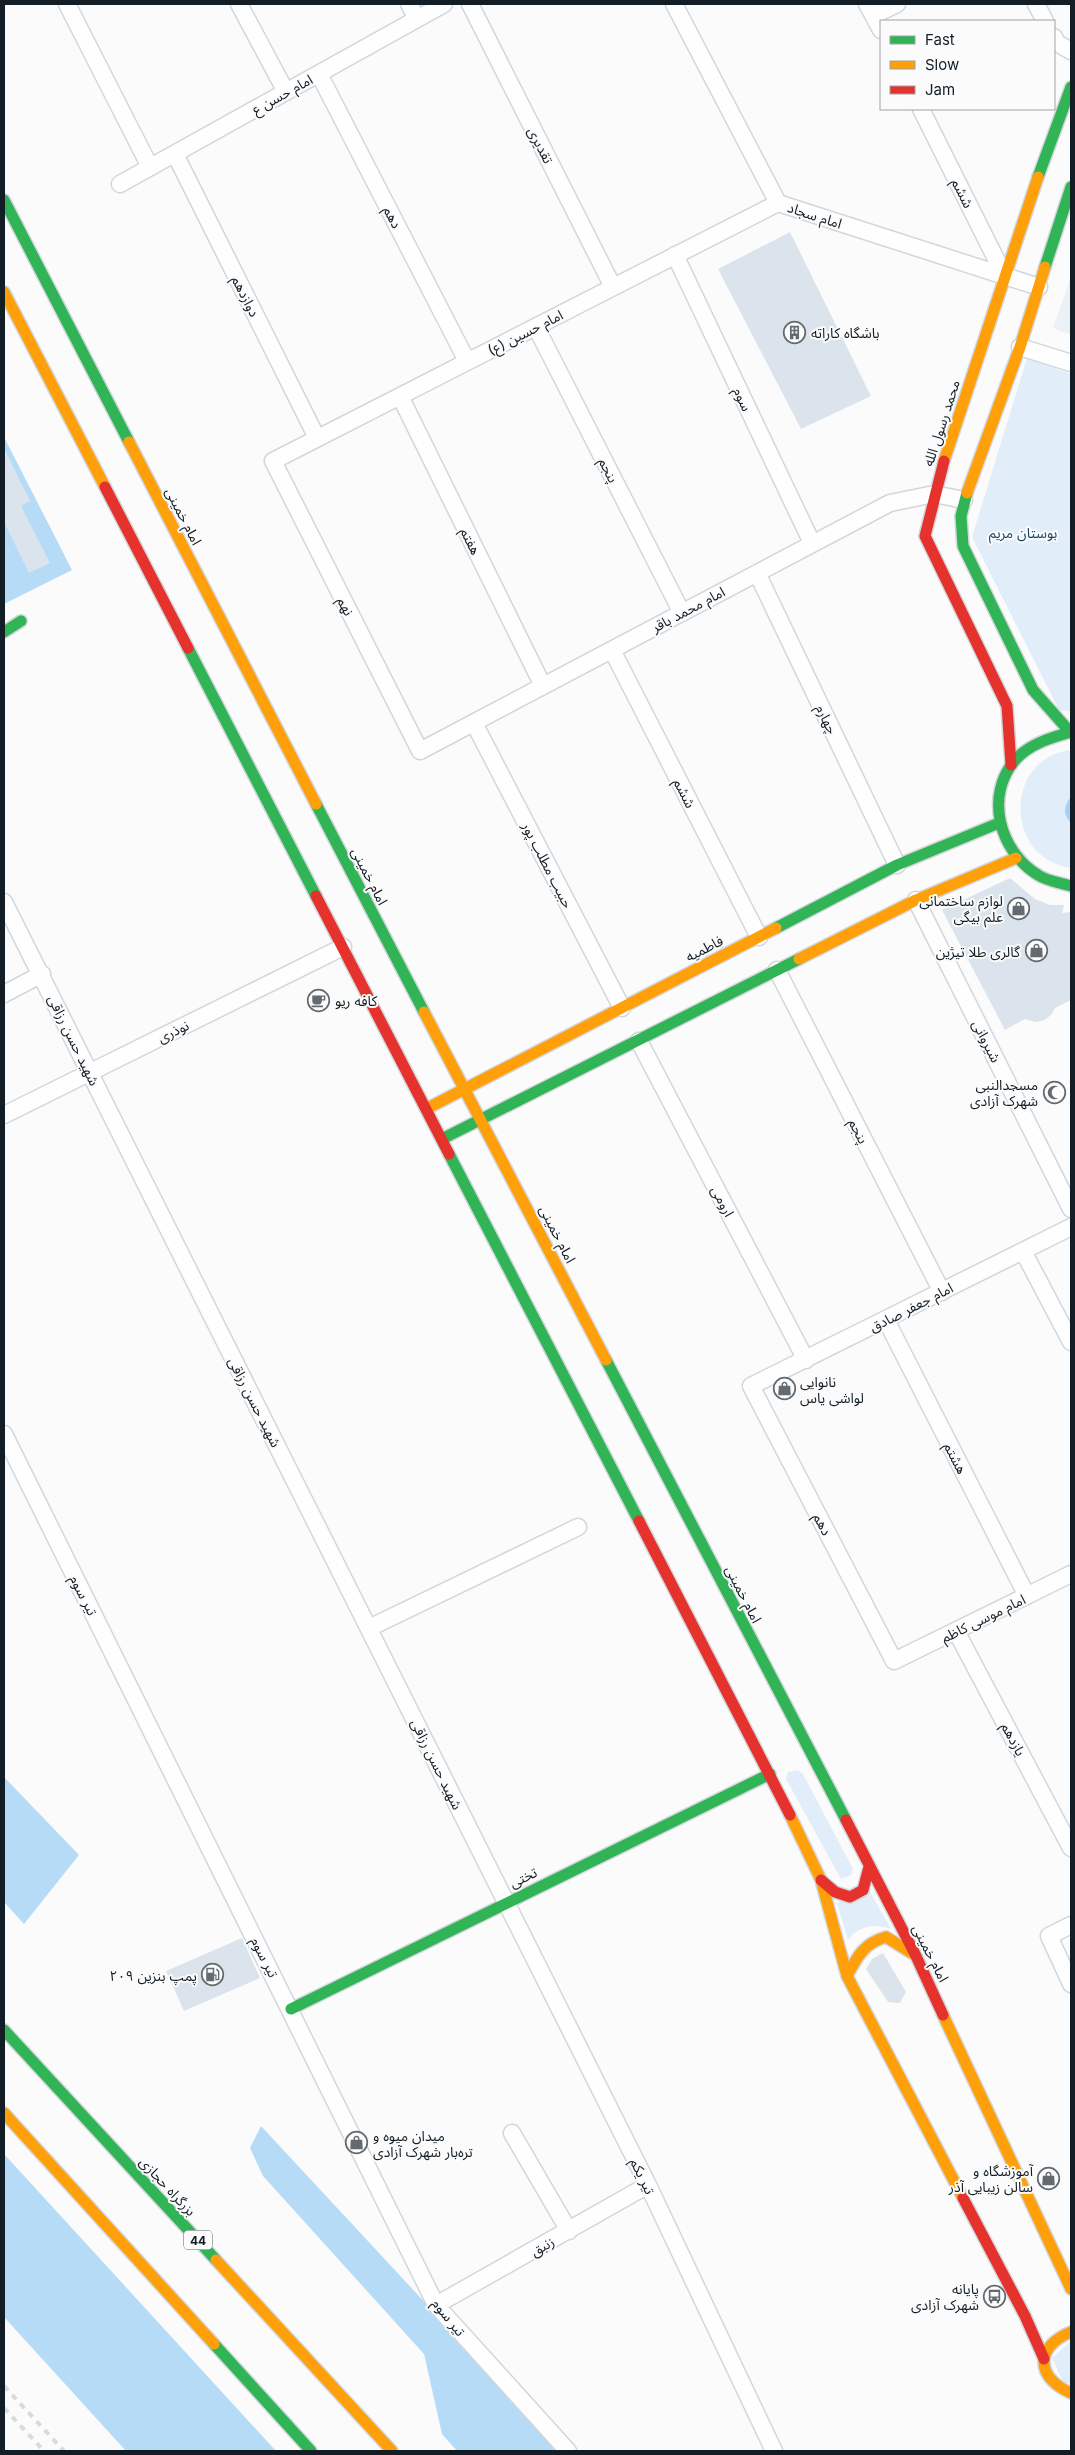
<svg xmlns="http://www.w3.org/2000/svg" width="1075" height="2455" font-family="Inter,'Noto Sans Arabic',sans-serif">
  <rect width="100%" height="100%" fill="#fbfbfb"/>
  <path fill="#eaf2f8" d="M1071,277v58l-18,-7z"/>
  <path fill="#e1eef9" d="M1027,358l44,16v337l-12,-1 -87,-173z
    M1071,750v118c-67,-9 -68,-110 0,-118z
    M798,1770l5,4 50,95 -2,6 -10,4 -55,-100 2,-7z
    M867,1886l24,43c-16,-6 -33,-3 -43,11l-11,-37z
    M1071,2341v43l-8,-2 -11,-24z"/>
  <path fill="#b6dbf6" d="M4,437l68,133 -68,34z
    M4,1777l75,78 -55,69 -20,-22z
    M261,2126l302,325h-106l-15,-17 -18,-80 -161,-178 -13,-28z
    M4,2154l272,297h-150l-122,-134z"/>
  <path fill="#a4d2f5" d="M1071,797v26c-8,-8 -8,-17 0,-26z"/>
  <path fill="#dbe4ed" d="M790,232l81,164 -70,33 -83,-160z
    M4,448l26,53 -9,5 29,57 -21,10 -25,-51z
    M1010,878l25,21 15,6h14l-2,8 9,-1v88l-16,8 -3,6 -7,6 -10,2 -10,-3 -20,11 -63,-120z
    M242,1938l18,40 -76,33 -18,-40z
    M883,1953l23,39 -6,11 -12,-1 -22,-33 6,-10z"/>
  <g fill="none" stroke-linecap="round" stroke-linejoin="round">
    <defs>
      <path id="street" d="M67,4l83,163
        M239,4l47,88
        M409,4l8,15
        M470,4l143,283
        M674,4l104,199 261,84
        M867,4l14,26
        M1036,4l9,17
        M874,15l23,-11
        M1054,37l3,6 14,8
        M319,74l148,287
        M921,109l84,168
        M175,154l142,284
        M120,184l324,-180
        M778,203l-505,258 147,290 470,-248 44,-9 30,6
        M675,255l137,288
        M536,327l146,286
        M1020,347l51,16
        M400,396l143,290
        M757,573l140,292
        M612,650l147,287
        M474,723l148,285
        M916,900l155,309
        M4,902l644,1283 126,266
        M777,970l165,322
        M4,994l38,-20
        M639,1041l167,319
        M4,1115l339,-168
        M1071,1227l-320,159 143,275 177,-87
        M1023,1251l48,91
        M886,1320l141,276
        M4,1434l432,871 132,146
        M369,1628l209,-101
        M956,1631l115,217
        M1071,1925l-22,11 22,48
        M512,2133l57,98
        M436,2305l212,-120"/>
      <path id="fast" d="M1038,177l33,-90
        M4,200l125,242
        M1045,267l26,-80
        M967,493l-6,23 2,30 70,144 37,42
        M4,632l17,-11
        M188,648l128,248
        M1071,732c-20,6 -40,11 -55,27 -32,36 -17,92 22,116 9,6 23,8 33,11
        M316,804l108,208
        M776,928l121,-63 102,-42
        M442,1139l357,-180
        M449,1154l190,367
        M606,1360l240,460
        M291,2009l479,-235
        M4,2030l212,230
        M214,2344l97,107"/>
      <path id="slow" d="M4,292l101,195
        M129,442l187,362
        M944,461l94,-284
        M967,493l53,-146 25,-80
        M799,959l117,-59 100,-42
        M424,1012l182,348
        M426,1109l350,-181
        M790,1815l31,65 26,96 116,222
        M847,1976c10,-19 17,-33 39,-39l29,18
        M943,2015l128,274
        M4,2113l210,231
        M216,2260l176,191
        M1071,2332c-37,15 -35,46 0,61"/>
      <path id="jam" d="M944,461l-19,75 82,170 4,59
        M105,487l83,161
        M316,896l133,258
        M639,1521l151,294
        M846,1820l70,136 27,59
        M821,1880l14,12 15,5 13,-7 6,-23
        M963,2198l62,118 19,43"/>
    </defs>
    <use href="#street" stroke="#d2d7dc" stroke-width="19"/>
    <use href="#fast" stroke="#d2d7dc" stroke-width="14"/>
    <use href="#slow" stroke="#d2d7dc" stroke-width="14"/>
    <use href="#jam" stroke="#d2d7dc" stroke-width="14"/>
    <use href="#street" stroke="#fefefe" stroke-width="16"/>
    <use href="#fast" stroke="#30b455" stroke-width="11"/>
    <use href="#slow" stroke="#ff9f0a" stroke-width="11"/>
    <use href="#jam" stroke="#e5322d" stroke-width="11"/>
    <path stroke="#d9dada" stroke-width="4" stroke-dasharray="6 6" stroke-linecap="butt" d="M4,2386l60,65
      M4,2408l40,43"/>
  </g>
  <defs>
    <symbol id="building-ring" viewBox="-11 -11 22 22"><circle r="9.5" fill="#fbfbfb" stroke="#646b70" stroke-width="1.5"/><path d="M-4-6H4V6H1V3H-1V6H-4ZM-2.5-4.3h1.7v1.8h-1.7ZM.8-4.3h1.7v1.8H.8ZM-2.5-1h1.7V.8h-1.7ZM.8-1h1.7V.8H.8Z" fill="#646b70"/></symbol>
    <symbol id="shop-ring" viewBox="-11 -11 22 22"><circle r="9.5" fill="#fbfbfb" stroke="#646b70" stroke-width="1.5"/><path d="M-5-2.5h2.3a2.7 3.5 0 0 1 5.4 0H5L5.5 6h-11ZM-1.5-2.5h3a1.5 2.3 0 0 0-3 0Z" fill="#646b70"/></symbol>
    <symbol id="cafe-ring" viewBox="-11 -11 22 22"><circle r="9.5" fill="#fbfbfb" stroke="#646b70" stroke-width="1.5"/><path d="M-5.5-4.5H6V0H3Q3 3.5 0 3.5H-2.5Q-5.5 3.5-5.5 0ZM3-3.2v2h1.7v-2ZM-6 4.5H4V6H-6Z" fill="#646b70"/></symbol>
    <symbol id="mosque-ring" viewBox="-11 -11 22 22"><circle r="9.5" fill="#fbfbfb" stroke="#646b70" stroke-width="1.5"/><path d="M3.5-4.9A6 6 0 1 0 3.5 4.9A5 5 0 1 1 3.5-4.9Z" fill="#646b70"/></symbol>
    <symbol id="fuel-ring" viewBox="-11 -11 22 22"><circle r="9.5" fill="#fbfbfb" stroke="#646b70" stroke-width="1.5"/><path d="M-5.5-6h7V0h2V4h1.3V-2.5L3-4.5l.8-.8L6-3V5H2.5V1h-1V6h-7ZM-4.2-4.7v3.2H.2V-4.7Z" fill="#646b70"/></symbol>
    <symbol id="bus-ring" viewBox="-11 -11 22 22"><circle r="9.5" fill="#fbfbfb" stroke="#646b70" stroke-width="1.5"/><path d="M-5-6H5V4H4V6H2V4H-2V6H-4V4H-5ZM-3.5-4V0h7V-4ZM-3.5 1.2v1.5H-2V1.2ZM2 1.2v1.5H3.5V1.2Z" fill="#646b70"/></symbol>
  </defs>
  <g fill-rule="evenodd">
    <use href="#building-ring" x="782" y="320" width="25" height="25"/>
    <use href="#shop-ring" x="1006" y="896" width="25" height="25"/>
    <use href="#shop-ring" x="1024" y="938" width="25" height="25"/>
    <use href="#cafe-ring" x="306" y="988" width="25" height="25"/>
    <use href="#mosque-ring" x="1042" y="1080" width="25" height="25"/>
    <use href="#shop-ring" x="772" y="1376" width="25" height="25"/>
    <use href="#fuel-ring" x="200" y="1962" width="25" height="25"/>
    <use href="#shop-ring" x="344" y="2130" width="25" height="25"/>
    <use href="#shop-ring" x="1036" y="2166" width="25" height="25"/>
    <use href="#bus-ring" x="982" y="2284" width="25" height="25"/>
  </g>
  <g text-anchor="middle" dominant-baseline="central" stroke-width="4" stroke-linejoin="round" paint-order="stroke">
    <rect fill="#fbfbfb" stroke="#586065" stroke-width="1" x="184" y="2230.5" width="28" height="19" rx="4"/>
    <g font-size="12" font-weight="bold" fill="#121d25">
      <text x="198" y="2240">44</text>
    </g>
    <g font-size="14" fill="#121d25" stroke="#fbfbfb">
      <text transform="translate(282 94) rotate(-29)">امام حسن ع</text>
      <text transform="translate(541 145) rotate(63)">تقدیری</text>
      <text transform="translate(963 193) rotate(63)">ششم</text>
      <text transform="translate(815 215) rotate(18)">امام سجاد</text>
      <text transform="translate(393 217) rotate(63)">دهم</text>
      <text transform="translate(246 296) rotate(63)">دوازدهم</text>
      <text transform="translate(525 332) rotate(-27)">امام حسین (ع)</text>
      <text transform="translate(743 399) rotate(65)">سوم</text>
      <text transform="translate(941 423) rotate(-72)">محمد رسول الله</text>
      <text transform="translate(609 470) rotate(63)">پنجم</text>
      <text transform="translate(184 516) rotate(63)">امام خمینی</text>
      <text transform="translate(471 541) rotate(64)">هفتم</text>
      <text transform="translate(346 606) rotate(63)">نهم</text>
      <text transform="translate(688 609) rotate(-28)">امام محمد باقر</text>
      <text transform="translate(827 719) rotate(64)">چهارم</text>
      <text transform="translate(685 793) rotate(63)">ششم</text>
      <text transform="translate(548 865) rotate(63)">حبیب مطلب پور</text>
      <text transform="translate(370 876) rotate(63)">امام خمینی</text>
      <text transform="translate(704 948) rotate(-27)">فاطمیه</text>
      <text transform="translate(173 1031) rotate(-26)">نوذری</text>
      <text transform="translate(74 1040) rotate(64)">شهید حسن رزاقی</text>
      <text transform="translate(987 1041) rotate(63)">شیروانی</text>
      <text transform="translate(859 1131) rotate(63)">پنجم</text>
      <text transform="translate(723 1201) rotate(62)">ارومی</text>
      <text transform="translate(558 1234) rotate(63)">امام خمینی</text>
      <text transform="translate(911 1307) rotate(-27)">امام جعفر صادق</text>
      <text transform="translate(255 1402) rotate(63)">شهید حسن رزاقی</text>
      <text transform="translate(956 1458) rotate(63)">هشتم</text>
      <text transform="translate(823 1524) rotate(62)">دهم</text>
      <text transform="translate(744 1594) rotate(63)">امام خمینی</text>
      <text transform="translate(84 1595) rotate(63)">تیر سوم</text>
      <text transform="translate(983 1618) rotate(-26)">امام موسی کاظم</text>
      <text transform="translate(1014 1739) rotate(62)">یازدهم</text>
      <text transform="translate(437 1764) rotate(64)">شهید حسن رزاقی</text>
      <text transform="translate(523 1877) rotate(-26)">تختی</text>
      <text transform="translate(931 1953) rotate(63)">امام خمینی</text>
      <text transform="translate(265 1957) rotate(63)">تیر سوم</text>
      <text transform="translate(643 2176) rotate(64)">تیر یکم</text>
      <text transform="translate(168 2186) rotate(47)">بزرگراه حجازی</text>
      <text transform="translate(542 2246) rotate(-29)">زنبق</text>
      <text transform="translate(449 2317) rotate(51)">تیر سوم</text>
    </g>
    <g font-size="14" fill="#121d25" stroke="#fbfbfb" text-anchor="end">
      <text x="811" y="332" text-anchor="start">باشگاه کاراته</text>
      <text x="1003" y="900">لوازم ساختمانی<tspan x="1003" dy="16">علم بیگی</tspan></text>
      <text x="1020" y="951">گالری طلا تیژین</text>
      <text x="335" y="1000" text-anchor="start">کافه ریو</text>
      <text x="1038" y="1084">مسجدالنبی<tspan x="1038" dy="16">شهرک آزادی</tspan></text>
      <text x="800" y="1381" text-anchor="start">نانوایی<tspan x="800" dy="16">لواشی یاس</tspan></text>
      <text x="197" y="1975">پمپ بنزین ۲۰۹</text>
      <text x="373" y="2135" text-anchor="start">میدان میوه و<tspan x="373" dy="16">تره‌بار شهرک آزادی</tspan></text>
      <text x="1033" y="2170">آموزشگاه و<tspan x="1033" dy="16">سالن زیبایی آذر</tspan></text>
      <text x="979" y="2288">پایانه<tspan x="979" dy="16">شهرک آزادی</tspan></text>
    </g>
    <g font-size="14" fill="#17496a" stroke="#fbfbfb">
      <text x="1023" y="532">بوستان مریم</text>
    </g>
  </g>
  <rect width="1075" height="2455" fill="none" stroke="#121d25" stroke-width="10"/>
  <rect x="880" y="20" width="175" height="90" fill="#fbfbfb" stroke="#9ea2a5"/>
  <rect x="890" y="36" width="25" height="8" fill="#30b455" stroke="#9ea2a5"/>
  <text x="925" y="45" font-size="15" fill="#121d25">Fast</text>
  <rect x="890" y="61" width="25" height="8" fill="#ff9f0a" stroke="#9ea2a5"/>
  <text x="925" y="70" font-size="15" fill="#121d25">Slow</text>
  <rect x="890" y="86" width="25" height="8" fill="#e5322d" stroke="#9ea2a5"/>
  <text x="925" y="95" font-size="15" fill="#121d25">Jam</text>
</svg>
